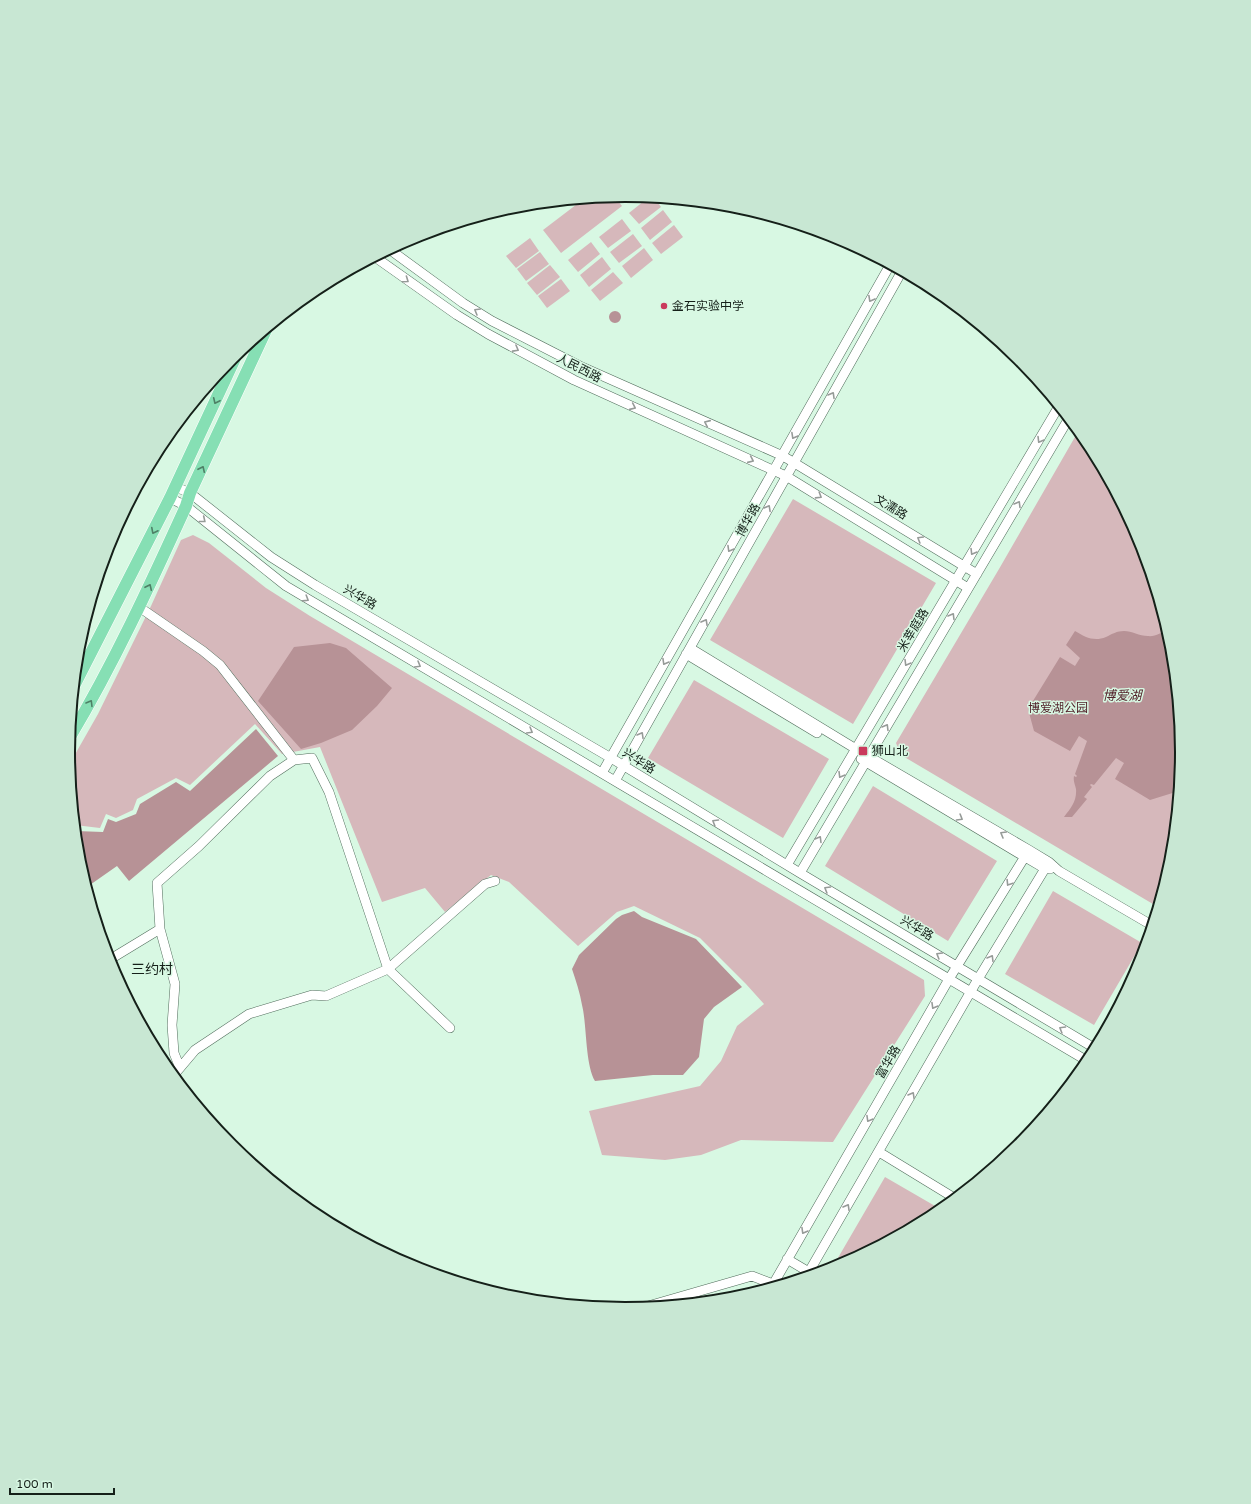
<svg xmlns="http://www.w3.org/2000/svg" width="1251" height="1504" font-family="'Varela Round','Noto Sans SC',sans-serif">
  <rect width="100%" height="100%" fill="#d8f8e3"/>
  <path fill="#d6b8bb" d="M614,196l8,10 -61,47 -18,-23 42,-32z
    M649,197h5l7,10 -22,17 -10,-11z
    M663,210l9,12 -22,18 -9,-12z
    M622,219l9,12 -23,17 -9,-11z
    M674,225l9,12 -22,17 -9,-11z
    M633,234l9,12 -23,17 -9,-11z
    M530,238l9,13 -23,17 -10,-12z
    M591,242l9,12 -22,18 -10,-12z
    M644,248l9,12 -22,18 -9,-12z
    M540,252l9,12 -23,17 -9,-12z
    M602,257l9,12 -22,18 -9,-12z
    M550,265l10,12 -23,18 -10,-12z
    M613,272l10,11 -23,18 -9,-11z
    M561,279l9,12 -23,17 -9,-12z
    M1079,430l10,12 52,97 31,104 11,109 -11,109 -14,46 -257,-152 -5,-12 103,-174z
    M793,499l143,84 -83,141 -143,-84z
    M193,535l16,8 57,45 44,28 614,364 1,16 -92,146 -92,-2 -40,15 -36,5 -63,-5 -13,-44 111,-25 21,-25 16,-35 27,-22 -18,-20 -46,-46 -66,-32 -17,6 -39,34 -69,-64 -18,-7 -46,37 -20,-24 -43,14 -62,-155 -38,7 -27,-30 -65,61 -14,-7 -39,21 -4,11 -17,8 -10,-4 -6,14 -25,-3 -6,-60 29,-51 53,-108 30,-66z
    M694,680l135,79 -46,79 -135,-80z
    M873,786l124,75 -49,80 -123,-75z
    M1053,891l89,52 -48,82 -89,-51z
    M885,1177l57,33 -7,6 -95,50 -5,-3z"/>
  <path fill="#b79296" d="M609 317a6 6 0 1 1 12 0a6 6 0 1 1-12 0Z
    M1168,630l4,13 11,109 -4,39 -29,9 -35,-21 9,-16 -8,-5 -22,27 -3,-1 -1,1 2,2 -8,10 3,2 -15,18h-8c7,-9 13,-16 12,-28 -1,-5 -3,-8 -2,-13l2,1 1,-1 -2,-2 12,-33 -8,-5 -9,15 -36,-20 -6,-22 32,-52 15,9 5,-8 -14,-13 9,-14c10,6 19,11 31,6 6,-3 11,-6 18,-6 8,0 15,5 24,5 7,1 14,-4 20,-6z
    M330,643l16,5 46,40 -15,18 -25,24 -31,13 -20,6 -43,-48 36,-54z
    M256,729l22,27 -149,125 -12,-15 -30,21 -8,-26 -3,-30 27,1 5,-13 8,3 20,-8 4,-10 36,-22 14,9z
    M634,911l8,6 54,22 46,48 -28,20 -10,12 -5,38 -16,18h-30l-58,6c-10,-17 -8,-56 -13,-76 -2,-12 -6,-24 -10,-36l7,-14 37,-36 6,-4z"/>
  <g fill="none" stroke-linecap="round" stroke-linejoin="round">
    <defs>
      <path id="minor" d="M389,249l74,54 29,18 88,45 203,90 194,118
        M375,257l82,58 31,19 86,46 212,96 182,112
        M176,487l14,6 81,64 44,28 296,173 189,115 296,176
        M170,498l16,8 100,80 803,476
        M139,607l64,44 17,14 74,95
        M690,648l166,101 173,101 20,12 10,9 94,55
        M686,654l131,79
        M861,759l164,98 19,11 6,1
        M602,773l288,-508
        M615,781l287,-510
        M787,865l272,-459
        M800,873l269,-455
        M109,960l51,-31
        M450,1028l-62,-59 97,-85 10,-3
        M1095,1048l9,-14
        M173,1076l22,-26 54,-36 63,-19 14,1 62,-27 -59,-177 -17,-34 -18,2 -24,16 -71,70 -42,37 3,46 15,55 -3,41 2,28 6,15
        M879,1152l77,47
        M787,1259l27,16
        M806,1277l172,-298 71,-117
        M771,1288l178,-309 80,-129
        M641,1308l111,-32 21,8"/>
      <path id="major" d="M74,686l96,-188 68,-146
        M70,737c44,-74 80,-152 116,-231l4,-13 77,-165"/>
    </defs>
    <use href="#minor" stroke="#506c5b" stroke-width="10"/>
    <use href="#major" stroke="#fff" stroke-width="13"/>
    <use href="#minor" stroke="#fff" stroke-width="9"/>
    <use href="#major" stroke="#86dfb4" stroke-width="12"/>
  </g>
  <defs><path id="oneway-chevron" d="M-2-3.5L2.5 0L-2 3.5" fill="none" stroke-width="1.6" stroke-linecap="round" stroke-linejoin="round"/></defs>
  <g stroke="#969b98">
    <use href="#oneway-chevron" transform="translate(406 280) rotate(35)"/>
    <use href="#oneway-chevron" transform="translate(871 299) rotate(119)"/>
    <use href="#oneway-chevron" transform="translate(477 311) rotate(-150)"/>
    <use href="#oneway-chevron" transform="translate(516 349) rotate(29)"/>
    <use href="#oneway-chevron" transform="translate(832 395) rotate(-60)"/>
    <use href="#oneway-chevron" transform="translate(633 407) rotate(24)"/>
    <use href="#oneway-chevron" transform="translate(707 423) rotate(-156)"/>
    <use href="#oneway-chevron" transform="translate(794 436) rotate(119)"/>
    <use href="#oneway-chevron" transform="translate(1040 440) rotate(121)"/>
    <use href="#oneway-chevron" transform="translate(751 460) rotate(24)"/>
    <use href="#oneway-chevron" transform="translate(819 496) rotate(32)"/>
    <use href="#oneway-chevron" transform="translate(1018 504) rotate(-59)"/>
    <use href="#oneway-chevron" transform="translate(768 508) rotate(-61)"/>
    <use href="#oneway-chevron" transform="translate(203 520) rotate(39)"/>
    <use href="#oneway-chevron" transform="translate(920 539) rotate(-149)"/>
    <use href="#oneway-chevron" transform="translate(730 549) rotate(120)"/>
    <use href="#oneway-chevron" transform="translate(973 552) rotate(121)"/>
    <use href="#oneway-chevron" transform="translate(306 599) rotate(32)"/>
    <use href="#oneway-chevron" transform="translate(952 616) rotate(-59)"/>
    <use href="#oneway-chevron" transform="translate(705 622) rotate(-61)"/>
    <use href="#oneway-chevron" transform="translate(665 662) rotate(120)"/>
    <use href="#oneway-chevron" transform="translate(907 663) rotate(121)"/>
    <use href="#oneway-chevron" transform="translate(418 665) rotate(30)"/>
    <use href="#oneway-chevron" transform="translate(886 727) rotate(-59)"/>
    <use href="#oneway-chevron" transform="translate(530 731) rotate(30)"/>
    <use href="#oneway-chevron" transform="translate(641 735) rotate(-60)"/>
    <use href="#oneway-chevron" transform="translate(841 775) rotate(121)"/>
    <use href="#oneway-chevron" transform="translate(960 818) rotate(31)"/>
    <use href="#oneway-chevron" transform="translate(715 822) rotate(-149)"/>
    <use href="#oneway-chevron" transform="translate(1003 834) rotate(-150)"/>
    <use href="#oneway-chevron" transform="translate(819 839) rotate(-59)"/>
    <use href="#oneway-chevron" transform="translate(1009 883) rotate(122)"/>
    <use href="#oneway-chevron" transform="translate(827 889) rotate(-149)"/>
    <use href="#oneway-chevron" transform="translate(939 955) rotate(-149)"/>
    <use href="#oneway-chevron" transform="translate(991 958) rotate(-59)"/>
    <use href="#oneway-chevron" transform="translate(934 1006) rotate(120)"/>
    <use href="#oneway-chevron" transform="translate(1062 1029) rotate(-149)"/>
    <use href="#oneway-chevron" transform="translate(912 1095) rotate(-60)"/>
    <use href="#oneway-chevron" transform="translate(869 1119) rotate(120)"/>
    <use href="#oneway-chevron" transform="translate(847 1207) rotate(-60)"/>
    <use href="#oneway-chevron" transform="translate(804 1231) rotate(120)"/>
  </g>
  <g stroke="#4e8066">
    <use href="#oneway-chevron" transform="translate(216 401) rotate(115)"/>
    <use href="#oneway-chevron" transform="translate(202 469) rotate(-65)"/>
    <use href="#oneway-chevron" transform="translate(154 531) rotate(117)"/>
    <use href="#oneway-chevron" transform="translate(149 587) rotate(-65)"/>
    <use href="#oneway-chevron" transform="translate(90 703) rotate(-59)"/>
  </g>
  <g fill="#ca3a5c" stroke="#d8f8e3" stroke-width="1.5">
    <circle cx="664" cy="306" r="4"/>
    <rect x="858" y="746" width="10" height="10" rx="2"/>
  </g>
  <g text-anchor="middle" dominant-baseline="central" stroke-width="3" stroke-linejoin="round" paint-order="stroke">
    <g font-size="12" fill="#152019" stroke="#d8f8e3" text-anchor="start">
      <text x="672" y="306">金石实验中学</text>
      <text x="872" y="751">狮山北</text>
    </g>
    <g font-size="12" fill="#152019" stroke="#d8f8e3">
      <text transform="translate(579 368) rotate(27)">人民西路</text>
      <text transform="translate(891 507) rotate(31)">文濡路</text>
      <text transform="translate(748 520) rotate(-61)">博华路</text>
      <text transform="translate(360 597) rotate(30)">兴华路</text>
      <text transform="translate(913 630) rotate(-59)">米莘庭路</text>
      <text transform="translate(639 761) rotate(32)">兴华路</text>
      <text transform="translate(917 928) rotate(31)">兴华路</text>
      <text transform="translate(888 1062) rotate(-60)">富华路</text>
    </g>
    <g font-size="12" fill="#501f28" stroke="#d8f8e3">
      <text x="1058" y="708">博爱湖公园</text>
    </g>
    <g font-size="13" font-style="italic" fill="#54232b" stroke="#d8f8e3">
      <text x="1122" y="696">博爱湖</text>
    </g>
    <g font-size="14" fill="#152019" stroke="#d8f8e3">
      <text x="152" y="969">三约村</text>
    </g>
  </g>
  <path d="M0 0H1251V1504H0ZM75 752a550 550 0 1 1 1100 0a550 550 0 1 1-1100 0Z" fill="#c8e7d3" fill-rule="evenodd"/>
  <path fill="none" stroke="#152019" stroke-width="2" d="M75 752a550 550 0 1 1 1100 0a550 550 0 1 1-1100 0Z"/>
  <path d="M10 1488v6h104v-6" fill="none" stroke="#152019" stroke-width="2"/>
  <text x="16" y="1488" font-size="12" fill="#152019" stroke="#d8f8e3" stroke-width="3" paint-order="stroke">100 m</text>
</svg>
